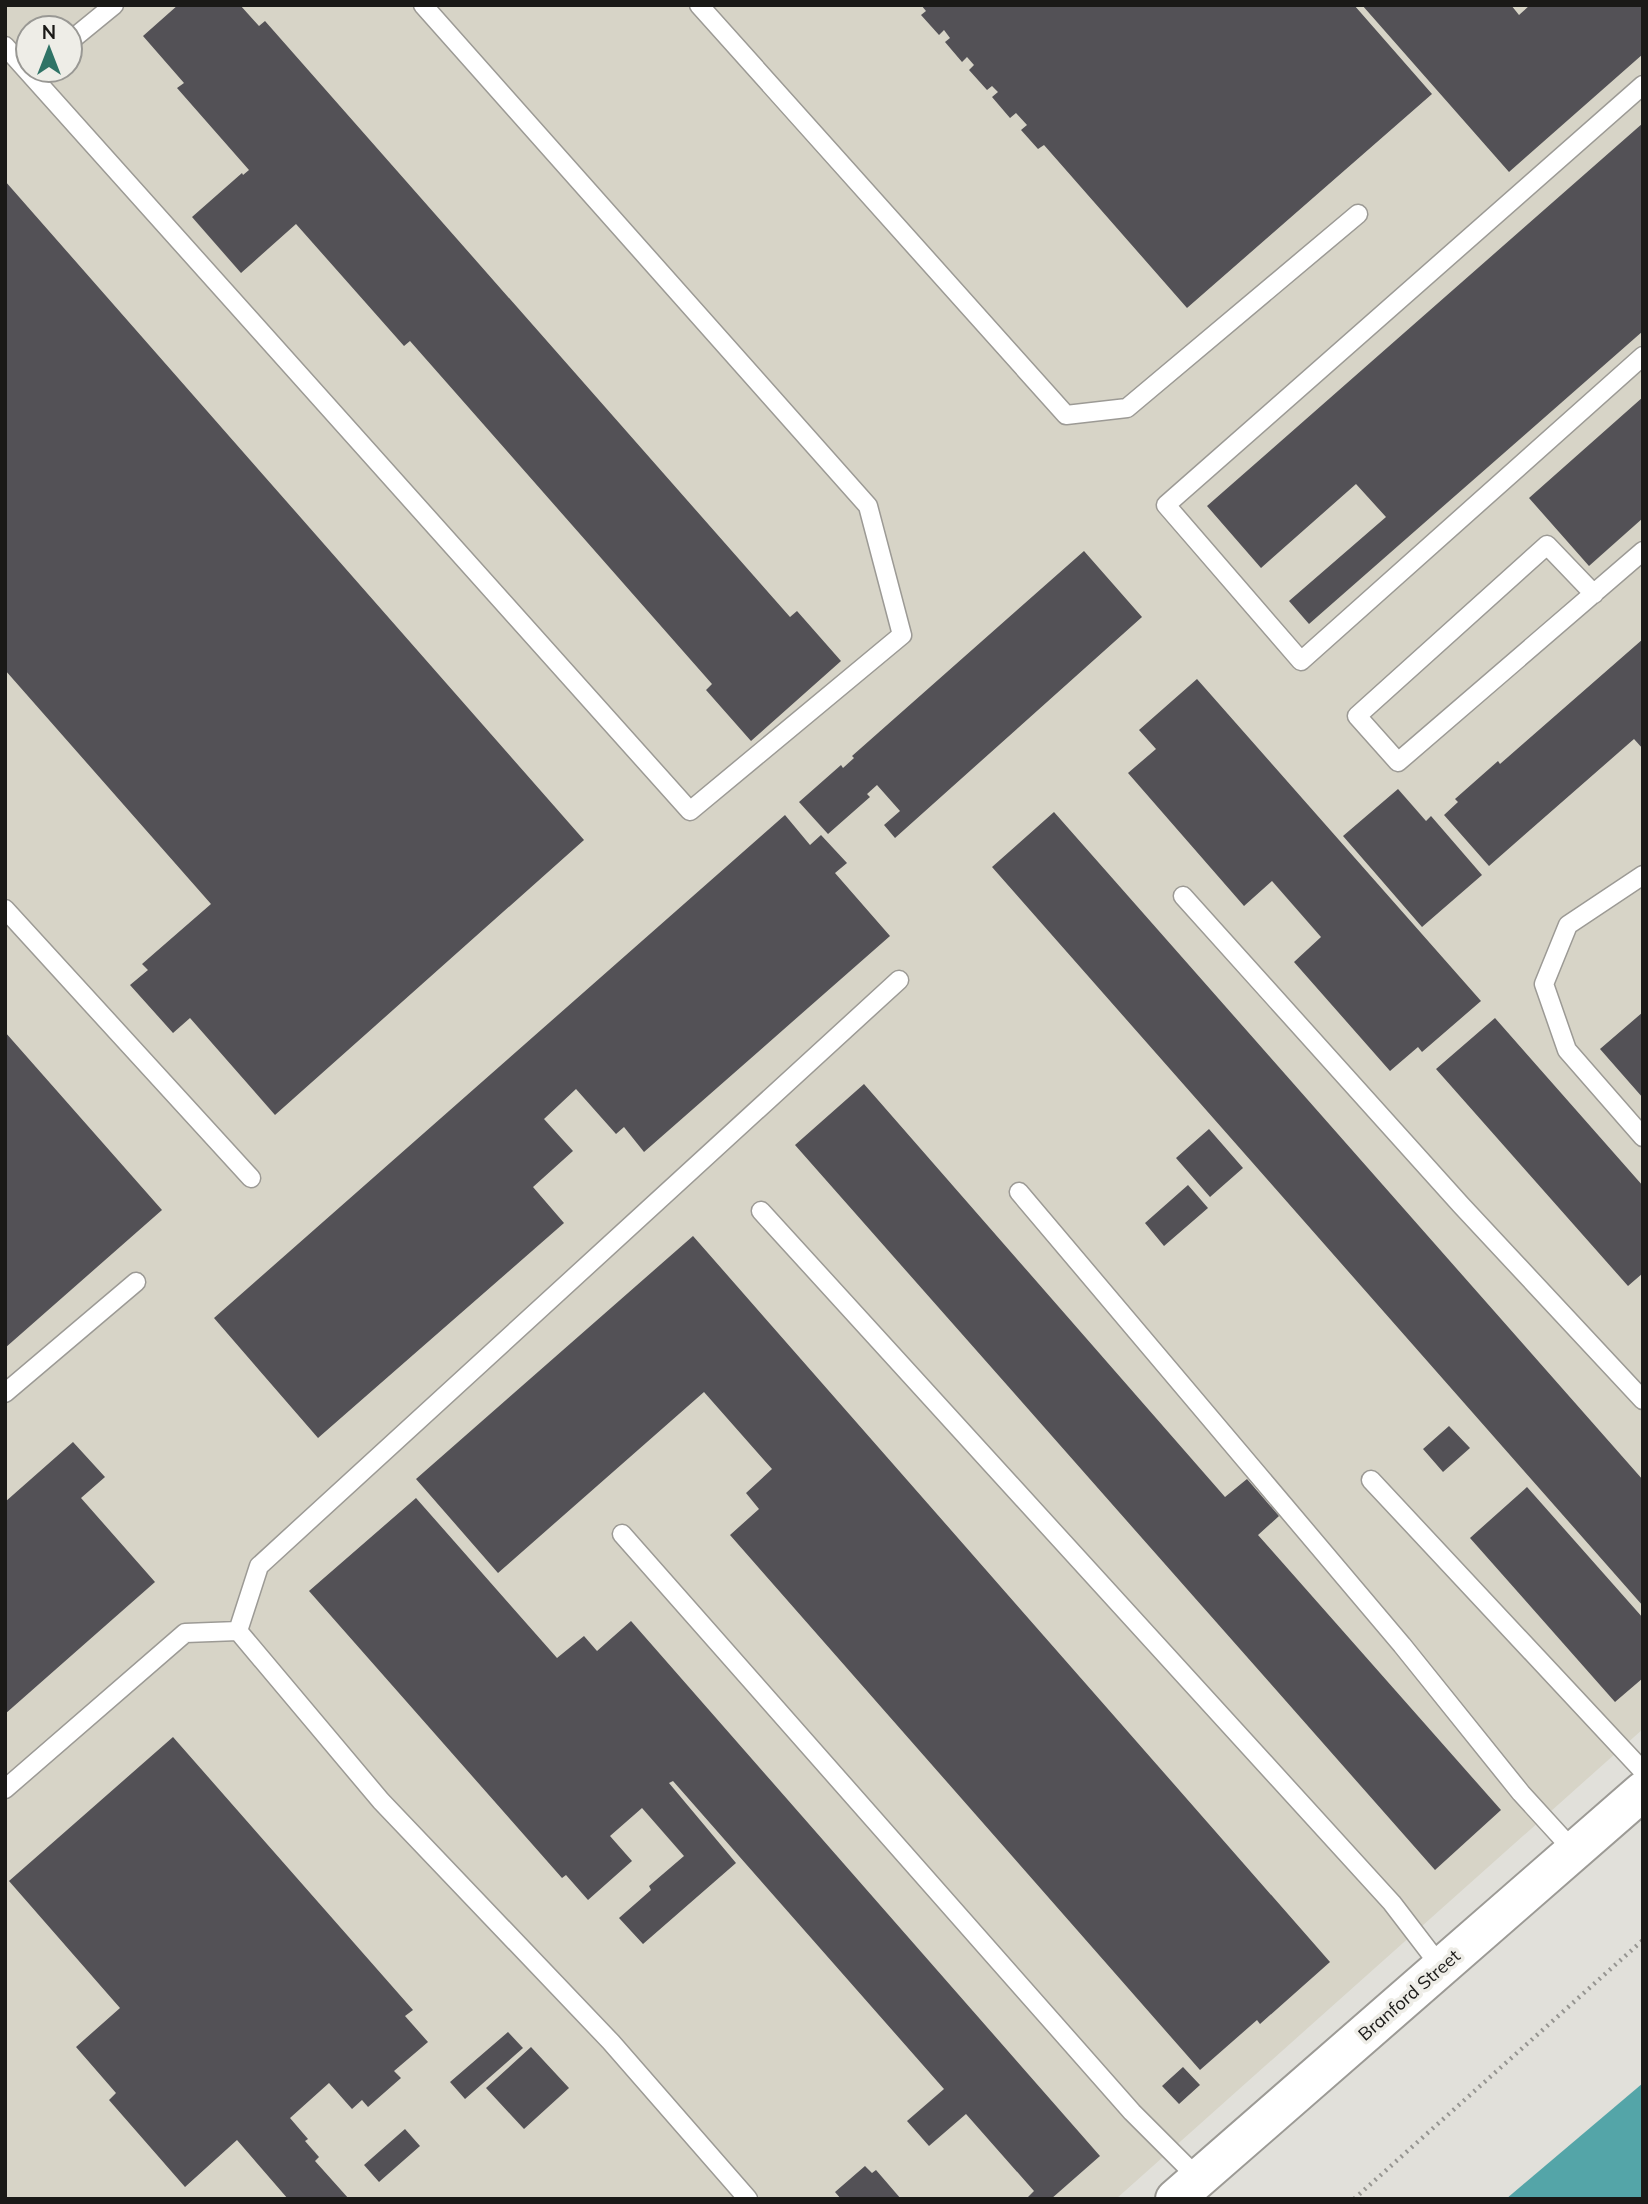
<svg xmlns="http://www.w3.org/2000/svg" width="1648" height="2204" font-family="Mulish,sans-serif">
  <rect width="100%" height="100%" fill="#e1e0da"/>
  <path fill="#d7d4c7" fill-rule="evenodd" d="M5,5h1638v1724l-527,470h-1111zM28,28h42v42h-42z"/>
  <path fill="#54a5a8" d="M1643,2083v116h-137z"/>
  <path fill="#535156" d="M178,5h62l19,21 6,-5 525,596 7,-6 44,50 -90,80 -45,-51 6,-6 -302,-343 -6,5 -108,-122 -55,49 -49,-56 50,-44 1,2 6,-5 -72,-82 7,-5 -41,-47z
    M921,5h433l78,89 -245,214 -143,-163 -6,4 -17,-19 6,-5 -11,-12 -6,5 -18,-21 6,-5 -6,-6 -5,4 -18,-20 5,-5 -7,-8 -5,5 -17,-20 5,-4 -6,-8 -5,5 -18,-20 5,-4z
    M1362,5h149l8,10 11,-10h113v49l-134,118z
    M1643,123v208l-334,293 -20,-23 97,-84 -30,-33 -95,84 -54,-62z
    M5,181l579,659 -309,275 -85,-97 -17,15 -43,-48 18,-15 -6,-6 69,-60 -206,-234z
    M1643,397v121l-54,48 -60,-68z
    M1084,551l58,66 -247,221 -11,-13 16,-14 -23,-26 -10,9 3,3 -42,37 -29,-32 42,-37 2,3 11,-10 -2,-2z
    M1643,639v110l-9,-10 -145,127 -45,-51 14,-13 -3,-3 43,-38 2,3z
    M1197,679l284,322 -59,51 -4,-5 -28,24 -96,-109 27,-25 -49,-56 -28,25 -116,-133 28,-24 -17,-19z
    M1398,789l28,32 5,-5 51,59 -60,52 -79,-91z
    M1054,812l589,668v126l-651,-739z
    M785,815l25,30 11,-10 26,28 -12,10 55,63 -246,216 -20,-25 -8,7 -40,-45 -32,30 29,32 -40,36 31,36 -246,215 -104,-120z
    M1643,1012v86l-43,-49z
    M1495,1018l148,168v87l-15,13 -192,-217z
    M5,1032l157,178 -157,138z
    M864,1084l361,413 22,-18 32,37 -21,19 243,275 -66,60 -640,-725z
    M1209,1129l34,39 -33,29 -34,-39z
    M1188,1185l20,23 -44,38 -19,-23z
    M693,1236l637,726 -70,62 -3,-4 -57,50 -470,-535 29,-26 -13,-16 26,-24 -68,-77 -206,181 -82,-94z
    M1449,1426l21,22 -27,24 -20,-23z
    M73,1442l32,35 -24,21 74,84 -150,132v-212z
    M1527,1487l116,131v60l-28,24 -145,-164z
    M416,1498l141,160 27,-22 13,15 34,-30 469,535 -49,43h-25l8,-8 -68,-77 -37,32 -22,-25 37,-32 -271,-308 -4,2 67,80 -93,81 -24,-26 32,-28 -2,-4 35,-30 -42,-48 -32,28 22,25 -44,39 -22,-25 -4,3 -253,-287z
    M173,1737l240,273 -8,6 23,26 -34,29 7,7 -33,29 -6,-7 -10,9 -23,-26 -39,35 18,21 -3,2 14,16 -4,4 34,38h-61l-51,-59 -52,47 -76,-87 7,-7 -40,-46 44,-39 -111,-127z
    M508,2032l15,16 -58,51 -15,-17z
    M531,2047l38,41 -45,41 -38,-41z
    M1183,2067l17,18 -21,19 -17,-18z
    M405,2129l15,17 -41,36 -15,-17z
    M865,2166l7,7 4,-3 25,29h-60l-6,-7z"/>
  <g fill="none" stroke-linecap="round" stroke-linejoin="round">
    <defs>
      <path id="service" d="M699,5l367,410 61,-7 231,-194
        M70,41l44,-36
        M5,46l685,765 212,-176 -34,-129 -445,-501
        M1643,85l-477,420 135,156 342,-305
        M1594,594l-47,-49 -190,171 41,46 245,-211
        M1643,875l-75,50 -24,59 23,66 76,87
        M1183,896l278,309 182,195
        M5,909l246,269
        M1019,1192l383,453 119,148 52,57
        M761,1211l631,692 49,64
        M5,1393l131,-111
        M1371,1480l272,291
        M622,1534l510,578 66,66
        M238,1631l21,-65 640,-586
        M5,1789l180,-156 53,-2 143,170 230,241 137,157"/>
      <path id="secondary" d="M1175,2199l468,-408"/>
    </defs>
    <use href="#service" stroke="#9c9a95" stroke-width="21"/>
    <use href="#secondary" stroke="#9c9a95" stroke-width="42"/>
    <path stroke="#969591" stroke-width="4.5" stroke-dasharray="2 5" stroke-linecap="butt" d="M1354,2199l289,-259"/>
    <use href="#service" stroke="#fff" stroke-width="18"/>
    <use href="#secondary" stroke="#fff" stroke-width="38"/>
  </g>
  <g text-anchor="middle" dominant-baseline="central" stroke-width="7" stroke-linejoin="round" paint-order="stroke">
    <g font-size="18" fill="#1a1917" stroke="#eeede7">
      <text transform="translate(1409 1995) rotate(-41)">Branford Street</text>
    </g>
  </g>
  <rect width="1648" height="2204" fill="none" stroke="#1a1917" stroke-width="14"/>
  <g transform="translate(49 49)"><circle r="33" fill="#eeede7" stroke="#999894" stroke-width="2"/>
  <path d="M0-5L12 26L0 18L-12 26Z" fill="#2f7366"/>
  <text y="-10" font-size="19" font-weight="bold" text-anchor="middle" fill="#1a1917">N</text>
  </g>
</svg>
